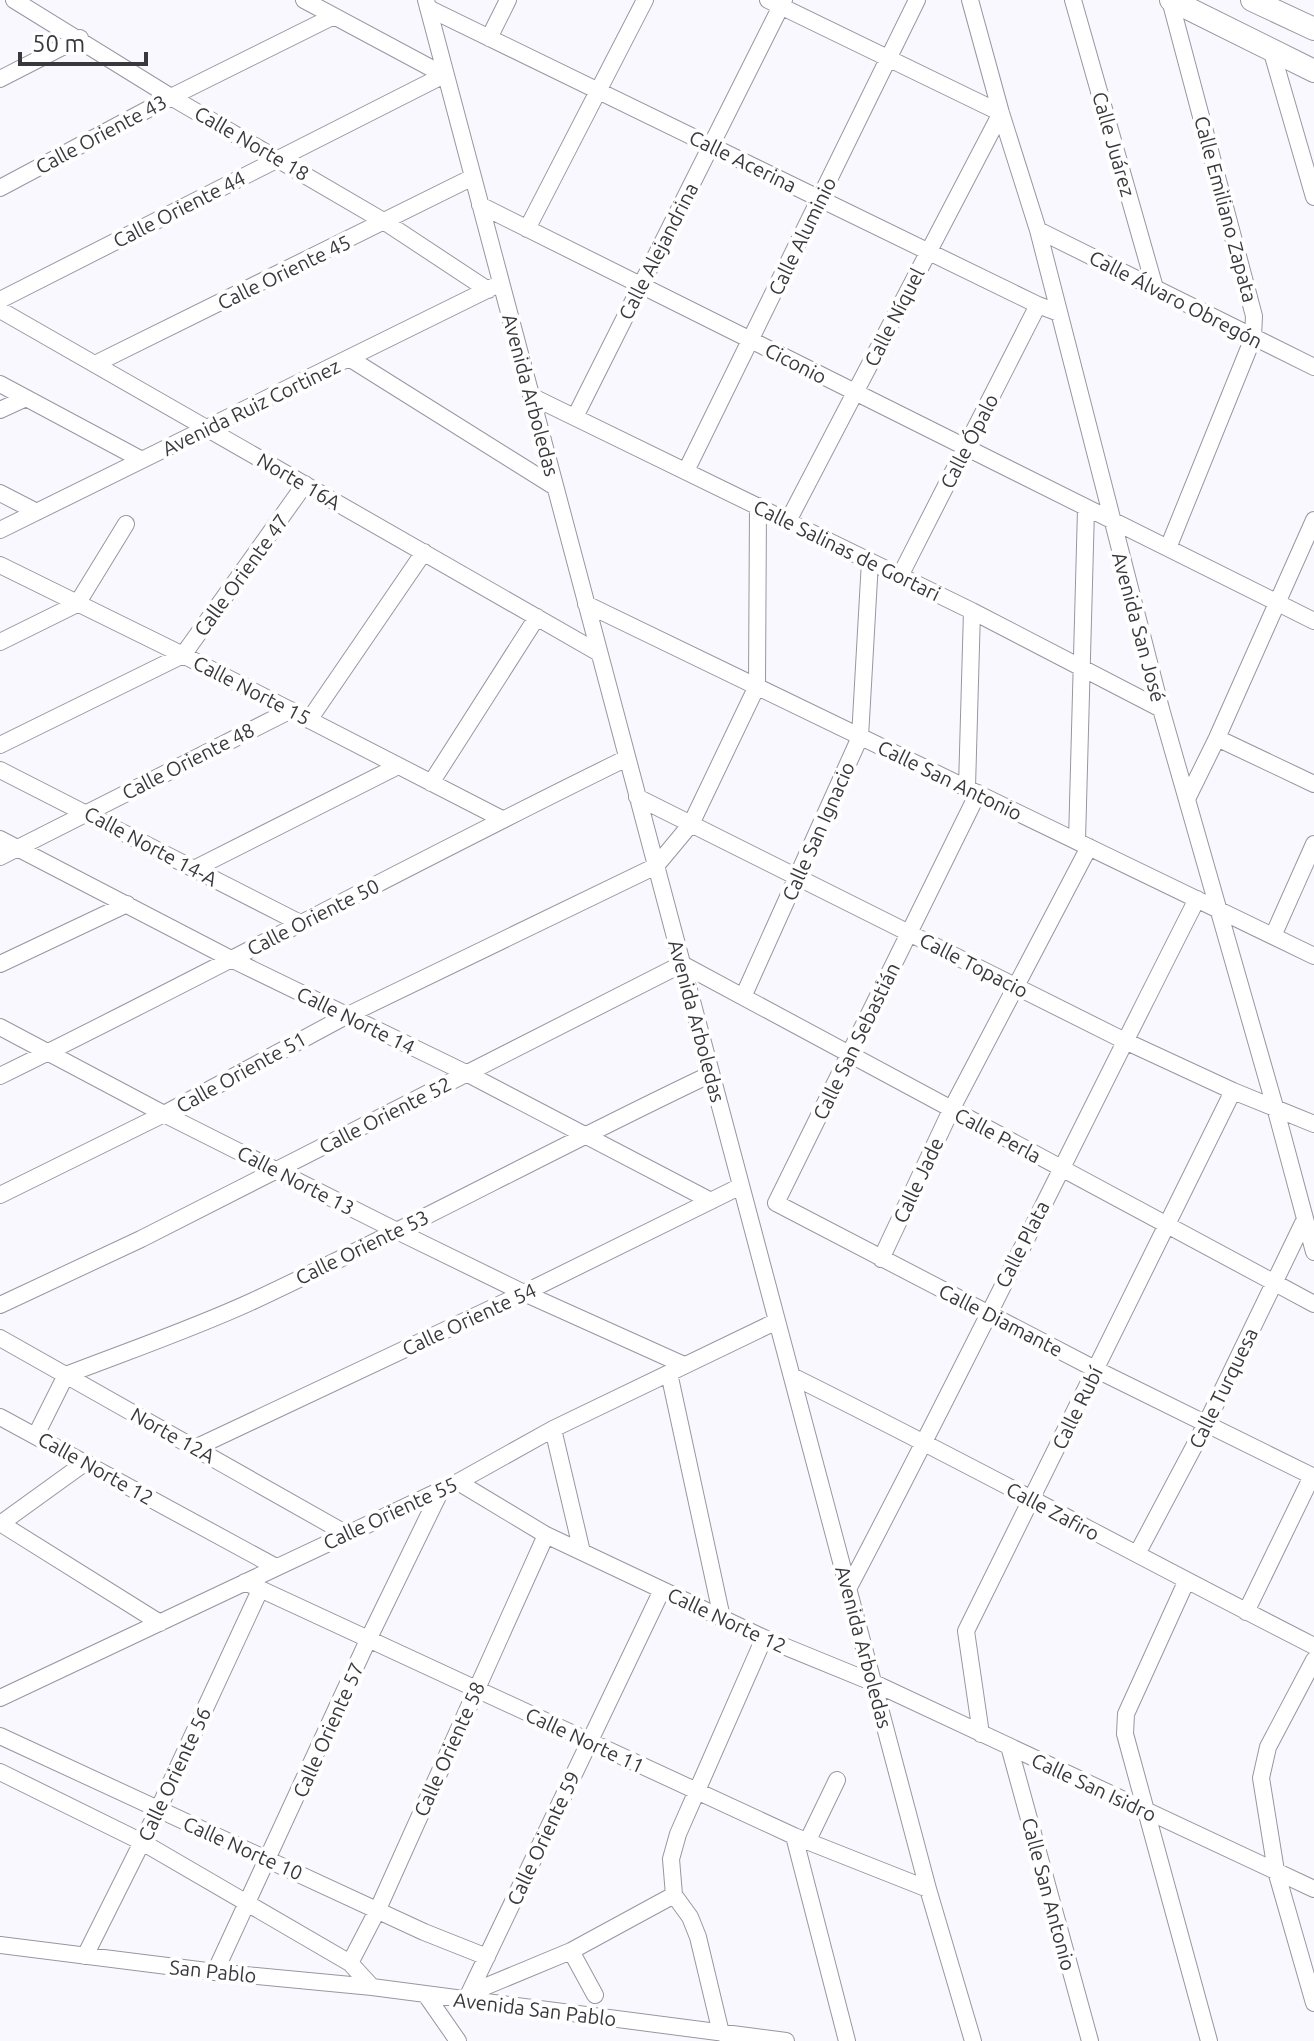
<svg xmlns="http://www.w3.org/2000/svg" width="1314" height="2041" font-family="Ubuntu,sans-serif">
  <rect width="100%" height="100%" fill="#faf8ff"/>
  <g fill="none" stroke-linecap="round" stroke-linejoin="round">
    <defs>
      <path id="street" d="M14,0l157,97 214,125 103,68
        M304,0l140,75
        M426,0l502,1889 45,152
        M768,0l233,113 -213,408
        M970,0l31,113 37,117 123,479 114,398 39,145
        M1073,0l82,288
        M428,8l610,297 21,8
        M489,38l19,-38
        M1271,49l43,148
        M0,79l80,-41
        M0,188l171,-91 161,-80
        M480,205l834,416
        M527,229l118,-229
        M1038,230l276,137
        M0,300l444,-225
        M0,310l599,343
        M349,358l206,129
        M95,364l378,-187
        M0,384l142,76
        M531,396l441,215 189,98
        M0,410l26,-12
        M575,417l209,-417
        M686,471l231,-471
        M0,493l37,19
        M0,530l501,-247
        M1168,548l85,-210 1,-22 -84,-316
        M0,565l183,90 319,164
        M900,576l138,-271
        M586,604l728,352
        M0,642l77,-38 49,-80
        M309,720l115,-168
        M1217,738l97,46
        M0,745l183,-90 122,-171
        M0,770l302,154
        M431,783l106,-166
        M967,787l5,-176
        M637,797l488,244 108,50 81,33
        M1187,799l30,-61 97,-218
        M0,839l231,120 235,114 245,128
        M1077,841l9,-332
        M0,857l291,-147
        M194,869l204,-103
        M1273,936l41,-92
        M0,964l127,-60
        M743,997l117,-260 10,-176
        M0,1027l164,87 233,117 127,62 160,72
        M0,1076c210,-103 416,-215 627,-318
        M0,1195l164,-81 182,-98 310,-150 35,-42 66,-138 1,-180
        M776,1203l319,166 219,108
        M776,1203l202,-410
        M881,1259l70,-149 138,-263
        M0,1305l141,-66 541,-275 632,340
        M0,1338l345,195
        M669,1373l53,245
        M792,1376c176,87 347,181 522,270
        M0,1417l276,150
        M553,1429l29,123
        M36,1435l30,-60c62,-24 126,-46 187,-74 154,-72 304,-154 458,-227
        M195,1448l329,-155 217,-107
        M458,1482l88,53 36,17 182,86 110,45 440,206
        M0,1523l160,100
        M0,1524l86,-62
        M1137,1554l70,-132 98,-203
        M245,1582l549,254 134,53
        M1186,1582l-60,132 -1,20 84,307
        M848,1589c120,-228 232,-460 349,-690
        M1246,1612l66,-136
        M1314,1660l-46,87 -7,31 15,93 38,132
        M0,1698l458,-216 95,-53 224,-108
        M981,1734l-15,-103 267,-540
        M0,1736l424,196 63,25
        M1009,1746l81,295
        M0,1772l142,70 208,121 22,24
        M794,1836l53,205
        M808,1840l29,-60
        M0,1945l215,27 157,15 414,54
        M571,1951l24,44
        M85,1956l73,-146 102,-220
        M350,1963l28,-54 168,-374
        M215,1972l153,-332 74,-152
        M470,1993l101,-42 103,-56
        M426,1995l32,46
        M466,2000l196,-410
        M721,2033l-23,-96 -8,-20 -16,-22 -3,-36 7,-25 86,-196"/>
      <path id="secondary" d="M1171,0l143,71
        M1252,0l62,29"/>
    </defs>
    <use href="#street" stroke="#9896a0" stroke-width="18"/>
    <use href="#secondary" stroke="#9896a0" stroke-width="24"/>
    <use href="#street" stroke="#fff" stroke-width="16"/>
    <use href="#secondary" stroke="#fff" stroke-width="22"/>
  </g>
  <g text-anchor="middle" dominant-baseline="central" stroke-width="8" stroke-linejoin="round" paint-order="stroke">
    <g font-size="20" fill="#39383c" stroke="#fff">
      <text transform="translate(101 134) rotate(-28)">Calle Oriente 43</text>
      <text transform="translate(252 143) rotate(30)">Calle Norte 18</text>
      <text transform="translate(1114 144) rotate(74)">Calle Juárez</text>
      <text transform="translate(743 161) rotate(26)">Calle Acerina</text>
      <text transform="translate(179 209) rotate(-27)">Calle Oriente 44</text>
      <text transform="translate(1226 209) rotate(75)">Calle Emiliano Zapata</text>
      <text transform="translate(802 236) rotate(-64)">Calle Aluminio</text>
      <text transform="translate(658 251) rotate(-63)">Calle Alejandrina</text>
      <text transform="translate(284 272) rotate(-26)">Calle Oriente 45</text>
      <text transform="translate(1176 299) rotate(27)">Calle Álvaro Obregón</text>
      <text transform="translate(894 317) rotate(-63)">Calle Níquel</text>
      <text transform="translate(796 363) rotate(27)">Ciconio</text>
      <text transform="translate(531 395) rotate(75)">Avenida Arboledas</text>
      <text transform="translate(251 407) rotate(-26)">Avenida Ruiz Cortinez</text>
      <text transform="translate(969 441) rotate(-63)">Calle Ópalo</text>
      <text transform="translate(299 481) rotate(30)">Norte 16A</text>
      <text transform="translate(847 550) rotate(26)">Calle Salinas de Gortari</text>
      <text transform="translate(241 575) rotate(-54)">Calle Oriente 47</text>
      <text transform="translate(1139 627) rotate(75)">Avenida San José</text>
      <text transform="translate(252 690) rotate(27)">Calle Norte 15</text>
      <text transform="translate(188 761) rotate(-27)">Calle Oriente 48</text>
      <text transform="translate(950 780) rotate(26)">Calle San Antonio</text>
      <text transform="translate(818 831) rotate(-66)">Calle San Ignacio</text>
      <text transform="translate(151 846) rotate(28)">Calle Norte 14-A</text>
      <text transform="translate(313 917) rotate(-27)">Calle Oriente 50</text>
      <text transform="translate(974 965) rotate(27)">Calle Topacio</text>
      <text transform="translate(356 1020) rotate(26)">Calle Norte 14</text>
      <text transform="translate(697 1021) rotate(75)">Avenida Arboledas</text>
      <text transform="translate(856 1041) rotate(-64)">Calle San Sebastián</text>
      <text transform="translate(241 1072) rotate(-29)">Calle Oriente 51</text>
      <text transform="translate(385 1115) rotate(-27)">Calle Oriente 52</text>
      <text transform="translate(998 1135) rotate(28)">Calle Perla</text>
      <text transform="translate(296 1180) rotate(27)">Calle Norte 13</text>
      <text transform="translate(918 1180) rotate(-65)">Calle Jade</text>
      <text transform="translate(1022 1244) rotate(-63)">Calle Plata</text>
      <text transform="translate(362 1247) rotate(-26)">Calle Oriente 53</text>
      <text transform="translate(469 1319) rotate(-25)">Calle Oriente 54</text>
      <text transform="translate(1001 1320) rotate(27)">Calle Diamante</text>
      <text transform="translate(1223 1388) rotate(-64)">Calle Turquesa</text>
      <text transform="translate(1077 1408) rotate(-64)">Calle Rubí</text>
      <text transform="translate(173 1435) rotate(29)">Norte 12A</text>
      <text transform="translate(96 1468) rotate(29)">Calle Norte 12</text>
      <text transform="translate(1053 1511) rotate(28)">Calle Zafiro</text>
      <text transform="translate(390 1513) rotate(-25)">Calle Oriente 55</text>
      <text transform="translate(727 1620) rotate(25)">Calle Norte 12</text>
      <text transform="translate(864 1647) rotate(75)">Avenida Arboledas</text>
      <text transform="translate(328 1730) rotate(-66)">Calle Oriente 57</text>
      <text transform="translate(585 1740) rotate(25)">Calle Norte 11</text>
      <text transform="translate(449 1749) rotate(-66)">Calle Oriente 58</text>
      <text transform="translate(174 1774) rotate(-65)">Calle Oriente 56</text>
      <text transform="translate(1094 1787) rotate(25)">Calle San Isidro</text>
      <text transform="translate(543 1838) rotate(-65)">Calle Oriente 59</text>
      <text transform="translate(243 1848) rotate(24)">Calle Norte 10</text>
      <text transform="translate(1049 1894) rotate(75)">Calle San Antonio</text>
      <text transform="translate(213 1971) rotate(6)">San Pablo</text>
      <text transform="translate(535 2009) rotate(7)">Avenida San Pablo</text>
    </g>
  </g>
  <path d="M20 52v12h126v-12" fill="none" stroke="#39383c" stroke-width="4"/>
  <text x="32" y="52" font-size="24" fill="#39383c" stroke="#ffffff" stroke-width="6" paint-order="stroke">50 m</text>
</svg>
